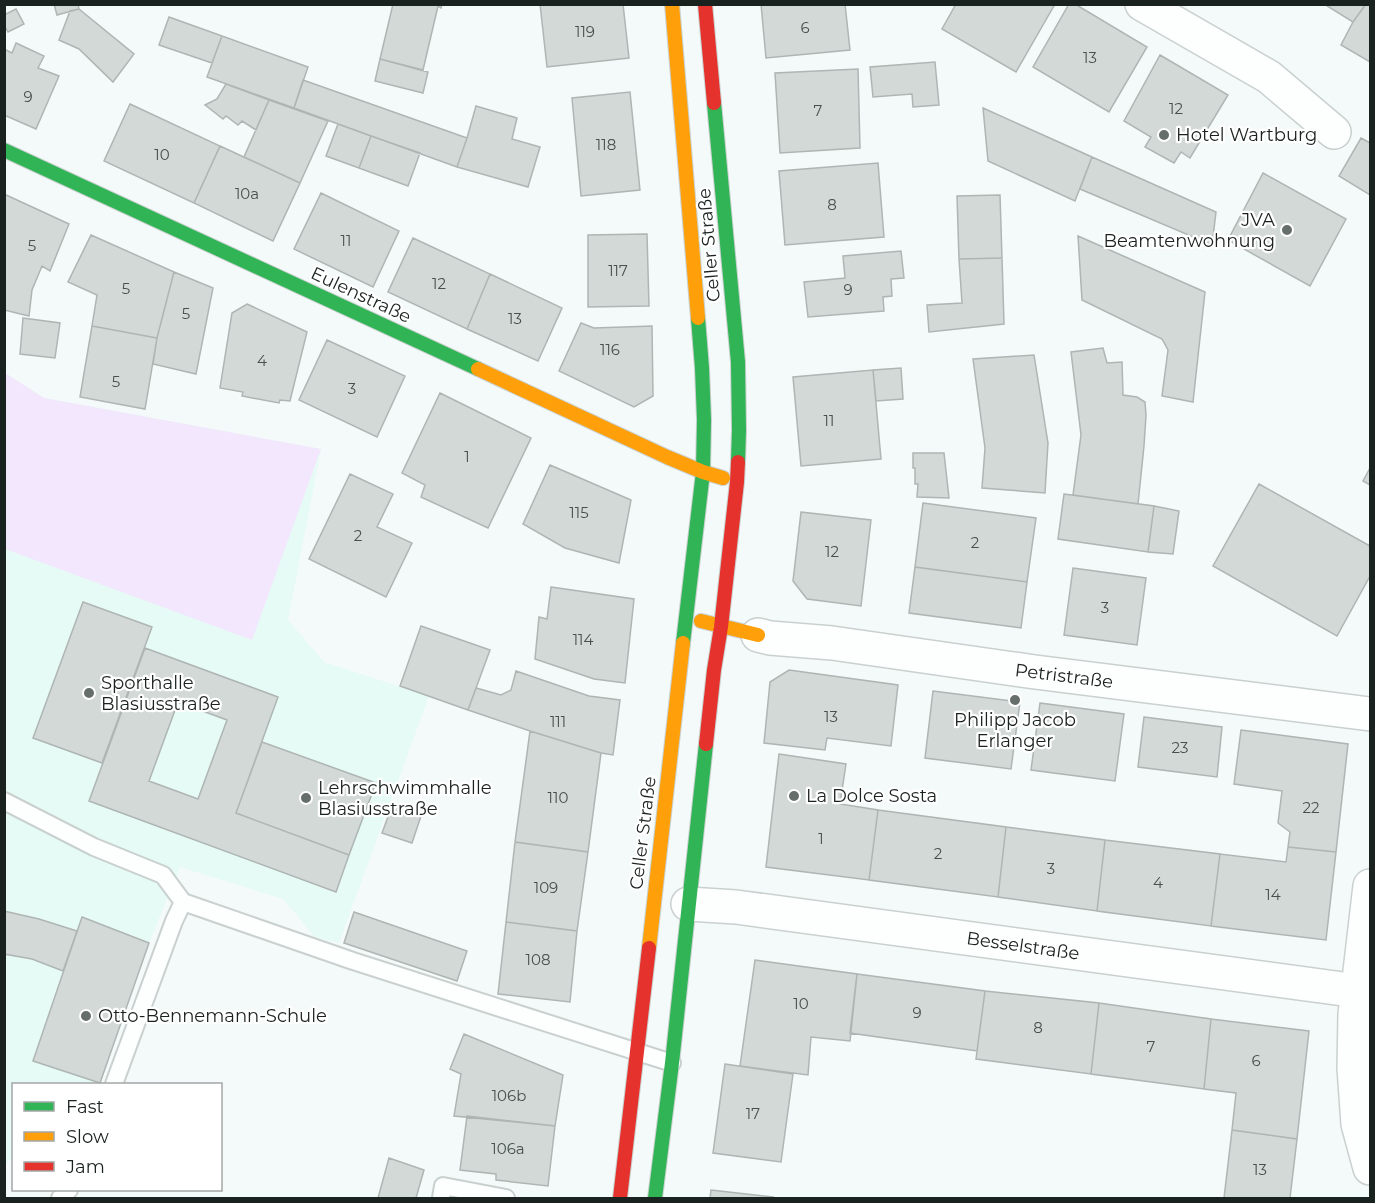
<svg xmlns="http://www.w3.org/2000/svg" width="1375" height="1203" font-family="Montserrat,sans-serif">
  <rect width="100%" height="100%" fill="#f4faf9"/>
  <path fill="#e6fbf5" d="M5,373l39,25 277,51 -33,171 36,42 105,34 -90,247 -24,-6 -32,-38 -103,-32 -31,76 -49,141h-86l-1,75 -5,2 -3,4z"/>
  <path fill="#f2e7fc" d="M5,373l39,25 277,51 -69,191 -247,-91z"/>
  <path fill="#d2d9d7" stroke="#aeb5b3" stroke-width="1.5" fill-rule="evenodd" d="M54,4h24l1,5 -22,6z
    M393,4h49l-1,4 -3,-2 -15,64 -43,-11z
    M540,4h83l6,54 -82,9z
    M761,4h84l5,46 -84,8z
    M956,4h99l-39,68 -74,-43z
    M1069,4h6l72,43 -38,65 -76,-45z
    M1324,4h42l-13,18z
    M1366,4h4v58l-29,-17 12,-23z
    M16,9l8,15 -16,8 -4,-7v-10z
    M79,9l55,45 -21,28 -34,-33 -20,-9 11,-29z
    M169,17l53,19 -10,27 -53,-18z
    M222,36l86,31 -14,41 -87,-31z
    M16,43l28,13 -6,12 21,8 -23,53 -32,-14v-66l8,4z
    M1160,55l68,40 -38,63 -9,-6 -7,11 -29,-16 6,-10 -27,-16z
    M380,59l48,13 -5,21 -48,-12z
    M935,62l4,43 -26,2 -1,-13 -39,3 -3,-30z
    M858,69l2,79 -80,5 -5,-80z
    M303,80l164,58 -10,29 -163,-59z
    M226,84l43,16 -13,30 -14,-9 -4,4 -12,-9 -3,3 -18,-14 12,-6z
    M630,92l10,98 -59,6 -9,-98z
    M269,100l59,21 -28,62 -56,-26z
    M130,104l90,42 -26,57 -90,-42z
    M476,106l41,12 -5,21 28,8 -12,40 -71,-20 10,-29z
    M983,108l109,49 -17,44 -87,-40z
    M338,124l33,12 -12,32 -33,-12z
    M371,136l49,17 -12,33 -49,-18z
    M1361,138l9,5v52l-31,-19z
    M220,146l80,37 -27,58 -79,-38z
    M1092,157l124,55 -4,33 -132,-56z
    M878,163l6,74 -99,8 -6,-74z
    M1263,173l83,46 -36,67 -82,-46z
    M321,193l78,38 -26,56 -79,-38z
    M4,194l65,30 -19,47 -8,-5 -10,24 -3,26 -25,-6z
    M1000,195l2,63 -43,1 -2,-63z
    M647,234l2,72 -61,1v-72z
    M91,235l83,37 -17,66 -65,-12 5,-31 -29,-13z
    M1078,236l127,56 -12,110 -31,-6 6,-46 -6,-11 -80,-39z
    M413,238l77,36 -23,55 -79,-37z
    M901,251l3,27 -13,1 1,17 -9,1 1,14 -76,6 -4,-35 41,-4 -2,-22z
    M1002,258l2,66 -75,8 -2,-27 35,-2 -3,-44z
    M174,272l39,16 -17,86 -43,-10 4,-26z
    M490,274l72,34 -24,53 -71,-32z
    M247,304l60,28 -17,69 -10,-1 -1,3 -37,-7 1,-4 -23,-4 12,-75z
    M23,318l37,5 -5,35 -35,-4z
    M581,323l13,5 58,-2 1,70 -19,11 -75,-36z
    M92,326l65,12 -12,71 -65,-12z
    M327,340l78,36 -28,61 -78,-37z
    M1103,348l4,15 15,-1 1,33 14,2 8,5 1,13 -2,31 -6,58 -65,-9 8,-60 -10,-83z
    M1034,355l14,88 -3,50 -63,-5 3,-40 -12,-89z
    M901,368l2,31 -27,2 -3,-31z
    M873,370l8,89 -80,7 -8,-89z
    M440,393l91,45 -43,90 -67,-31 4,-12 -23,-12z
    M913,453h31l5,45 -32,-1 1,-13h-3v-16h-2z
    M550,465l81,35 -12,63 -54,-15 -42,-24z
    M1370,468v17l-7,-4z
    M350,474l43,20 -16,33 35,16 -26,54 -77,-38z
    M1259,484l111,62v30l-33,60 -124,-70z
    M1064,494l90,12 -6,46 -90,-13z
    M923,503l113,15 -9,64 -112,-15z
    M1154,506l25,5 -6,43 -25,-2z
    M801,512l70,8 -10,86 -54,-7 -14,-18z
    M915,567l112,15 -6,46 -112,-15z
    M1073,568l73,10 -9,67 -73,-10z
    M551,587l83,12 -9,84 -31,-4 -59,-20 4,-42 8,2z
    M83,602l69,25 -50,136 -69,-25z
    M421,626l69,24 -22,60 -68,-24z
    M145,648l133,49 -42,116 113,42 -13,37 -247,-91zM178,702l49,18 -29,79 -49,-18z
    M789,670l109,15 -7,61 -64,-8 -2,12 -61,-7 6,-61z
    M516,671l73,25 31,4 -7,55 -12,-2 -71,-22 -62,-21 8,-22 25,7 10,-5z
    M933,691l87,11 -9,67 -86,-11z
    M1040,703l84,11 -9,67 -84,-11z
    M1144,717l78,10 -5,50 -79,-10z
    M1241,730l107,14 -12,108 -48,-5 2,-15 -12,-9 4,-32 -48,-7z
    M530,731l71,22 -13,99 -73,-10z
    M262,742l114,41 -27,72 -113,-42z
    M779,754l67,10 -6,40 38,6 -9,70 -103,-13z
    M393,803l29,10 -10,30 -30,-10z
    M878,810l128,17 -8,70 -129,-17z
    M1006,827l99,13 -8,71 -99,-14z
    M1105,840l115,14 -9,72 -114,-15z
    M515,842l73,10 -11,79 -71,-9z
    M1288,847l48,5 -10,88 -115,-14 9,-72 66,8z
    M4,911l35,8 38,12 -14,40 -31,-12 -28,-5z
    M354,912l113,39 -10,30 -113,-38z
    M82,917l67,26 -49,140 -67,-22z
    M506,922l71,9 -7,71 -72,-8z
    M755,960l102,14 -7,67 -39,-4 -3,38 -68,-9z
    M857,974l128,17 -8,60 -127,-18z
    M985,991l114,12 -8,71 -115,-15z
    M1099,1003l112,16 -7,70 -113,-15z
    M1211,1019l98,12 -12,108 -65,-9 4,-37 -32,-4z
    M464,1034l99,41 -8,51 -101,-10 7,-42 -11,-5z
    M725,1064l68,10 -12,88 -68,-9z
    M467,1116l88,10 -7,60 -52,-6v-6l-36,-4z
    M1232,1130l65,9 -7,59h-66z
    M389,1158l35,12 -8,28h-38z
    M711,1190l62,7v1h-63z"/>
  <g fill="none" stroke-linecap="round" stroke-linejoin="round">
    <defs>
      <path id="lane" d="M4,801l90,46 69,28 20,27 170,59 319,102
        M114,1084l60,-163 9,-19
        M60,1198l9,-8
        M441,1198l2,-12 63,12"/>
      <path id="street" d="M1142,4l127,73 65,55
        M758,635l12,3 62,5 203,29 335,42
        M1370,886l-15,128 -1,54 4,56 12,44
        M688,904l48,3 622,84"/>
      <path id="fast" d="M714,103l24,259 1,68 -1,32
        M4,150l474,219
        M683,643l20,-171 1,-52 -2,-52 -4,-50
        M655,1198l17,-135 34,-319"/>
      <path id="slow" d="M672,4l26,314
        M478,369l189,88 36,15 20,6
        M701,621l57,14
        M649,948l34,-305"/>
      <path id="jam" d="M705,4l9,99
        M706,744l8,-74 7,-43 16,-145 1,-20
        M620,1198l29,-250"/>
    </defs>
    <use href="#lane" stroke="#c9d1cf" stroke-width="20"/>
    <use href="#street" stroke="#c9d1cf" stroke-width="36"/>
    <use href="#fast" stroke="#c9d1cf" stroke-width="16"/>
    <use href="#slow" stroke="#c9d1cf" stroke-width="16"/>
    <use href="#jam" stroke="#c9d1cf" stroke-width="16"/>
    <use href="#lane" stroke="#fdfefe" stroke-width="16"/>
    <use href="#street" stroke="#fdfefe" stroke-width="33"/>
    <use href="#fast" stroke="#30b455" stroke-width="14"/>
    <use href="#slow" stroke="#ff9f0a" stroke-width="14"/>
    <use href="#jam" stroke="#e5322d" stroke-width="14"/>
  </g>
  <g fill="#666e6c" stroke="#fff" stroke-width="2">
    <circle cx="1164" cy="135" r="6"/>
    <circle cx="1287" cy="230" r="6"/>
    <circle cx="89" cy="693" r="6"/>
    <circle cx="1015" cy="700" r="6"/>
    <circle cx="794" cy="796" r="6"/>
    <circle cx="306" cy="798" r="6"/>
    <circle cx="86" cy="1016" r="6"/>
  </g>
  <g text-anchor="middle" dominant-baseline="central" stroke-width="4.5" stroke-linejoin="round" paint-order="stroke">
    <g font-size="15" fill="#48504e">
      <text x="805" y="27">6</text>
      <text x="585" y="31">119</text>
      <text x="1090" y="57">13</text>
      <text x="28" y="96">9</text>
      <text x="1176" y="108">12</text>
      <text x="818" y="110">7</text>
      <text x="606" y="144">118</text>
      <text x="162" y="154">10</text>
      <text x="247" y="193">10a</text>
      <text x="832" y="204">8</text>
      <text x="346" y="240">11</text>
      <text x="32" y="245">5</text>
      <text x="618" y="270">117</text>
      <text x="439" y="283">12</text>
      <text x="126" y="288">5</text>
      <text x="848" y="289">9</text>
      <text x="186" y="313">5</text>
      <text x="515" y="318">13</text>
      <text x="610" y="349">116</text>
      <text x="262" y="360">4</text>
      <text x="116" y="381">5</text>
      <text x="352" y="388">3</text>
      <text x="829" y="420">11</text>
      <text x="467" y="456">1</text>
      <text x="579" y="512">115</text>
      <text x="358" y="535">2</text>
      <text x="975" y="542">2</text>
      <text x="832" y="551">12</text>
      <text x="1105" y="607">3</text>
      <text x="583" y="639">114</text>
      <text x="831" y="716">13</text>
      <text x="558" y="721">111</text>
      <text x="1180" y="747">23</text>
      <text x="558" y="797">110</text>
      <text x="1311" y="807">22</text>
      <text x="821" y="838">1</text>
      <text x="938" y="853">2</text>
      <text x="1051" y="868">3</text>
      <text x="1158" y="882">4</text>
      <text x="546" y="887">109</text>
      <text x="1273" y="894">14</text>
      <text x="538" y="959">108</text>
      <text x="801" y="1003">10</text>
      <text x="917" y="1012">9</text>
      <text x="1038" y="1027">8</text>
      <text x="1151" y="1046">7</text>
      <text x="1256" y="1060">6</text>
      <text x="509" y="1095">106b</text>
      <text x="753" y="1113">17</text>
      <text x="508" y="1148">106a</text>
      <text x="1260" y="1169">13</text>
    </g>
    <g font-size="18" fill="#1a2220" stroke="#fff" text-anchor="start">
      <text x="1176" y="135">Hotel Wartburg</text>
      <text x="1275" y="220" text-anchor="end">JVA<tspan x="1275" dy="21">Beamtenwohnung</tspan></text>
      <text x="101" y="683">Sporthalle<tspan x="101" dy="21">Blasiusstraße</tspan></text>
      <text x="1015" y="720" text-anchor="middle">Philipp Jacob<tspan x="1015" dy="21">Erlanger</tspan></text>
      <text x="318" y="788">Lehrschwimmhalle<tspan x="318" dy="21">Blasiusstraße</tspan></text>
      <text x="806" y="796">La Dolce Sosta</text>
      <text x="98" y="1016">Otto-Bennemann-Schule</text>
    </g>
    <g font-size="18" fill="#1a2220" stroke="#fff">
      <text transform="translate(709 245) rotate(-95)">Celler Straße</text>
      <text transform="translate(361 295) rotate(25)">Eulenstraße</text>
      <text transform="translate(1064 676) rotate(7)">Petristraße</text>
      <text transform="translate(643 833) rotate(-83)">Celler Straße</text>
      <text transform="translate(1023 946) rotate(8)">Besselstraße</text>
    </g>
  </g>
  <rect width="1375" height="1203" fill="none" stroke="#1a2220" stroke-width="12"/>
  <rect x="12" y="1083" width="210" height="108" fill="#ffffff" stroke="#a3a7a6" stroke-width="1.5"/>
  <rect x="24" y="1102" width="30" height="9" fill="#30b455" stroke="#a3a7a6" stroke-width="1.5"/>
  <text x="66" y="1113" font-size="18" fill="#1a2220">Fast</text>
  <rect x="24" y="1132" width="30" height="9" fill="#ff9f0a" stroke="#a3a7a6" stroke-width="1.5"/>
  <text x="66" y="1143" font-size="18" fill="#1a2220">Slow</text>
  <rect x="24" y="1162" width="30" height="9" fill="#e5322d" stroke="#a3a7a6" stroke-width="1.5"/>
  <text x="66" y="1173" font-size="18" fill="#1a2220">Jam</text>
</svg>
